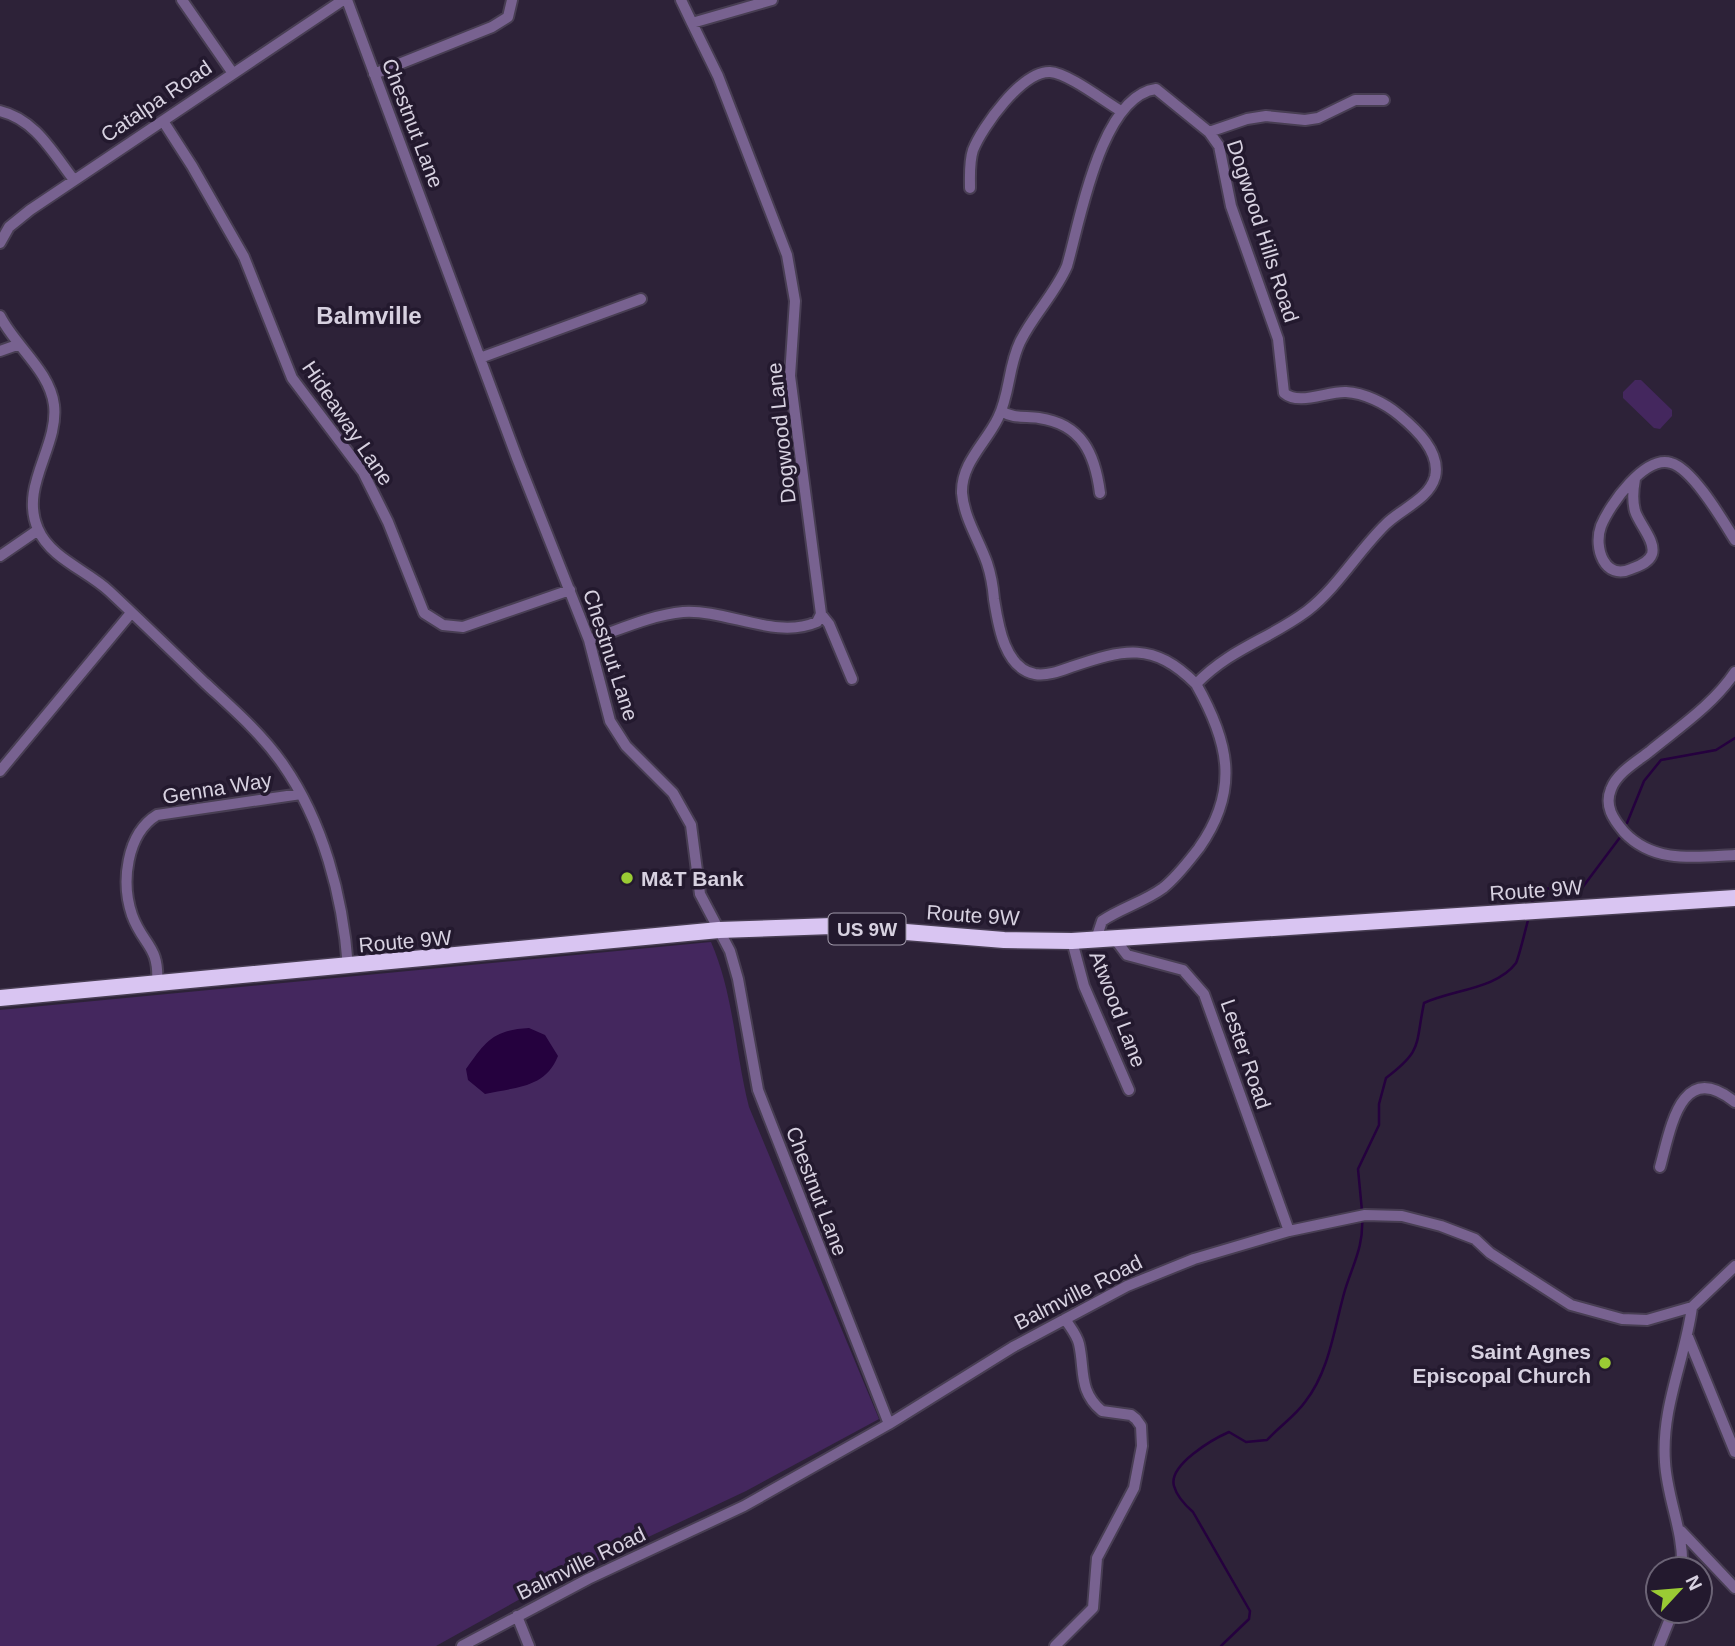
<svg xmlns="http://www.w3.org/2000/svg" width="1735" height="1646" font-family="Arial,sans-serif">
  <rect width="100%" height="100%" fill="#2d2238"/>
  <path fill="#44275e" d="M1635,380h6l31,30v6l-12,13 -6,-1 -31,-30v-6z
    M711,942c23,53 24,110 38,165l130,312 -133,72 -208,98 -102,57h-436v-636z"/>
  <path fill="#25013e" d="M529,1028l16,7 13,21c-13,33 -44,31 -73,38l-17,-14 -2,-11c20,-28 27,-39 63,-41z"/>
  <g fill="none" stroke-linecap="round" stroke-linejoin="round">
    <path stroke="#25013e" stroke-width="2.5" d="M1627,823l17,-42 17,-21 55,-10 19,-12
      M1532,903l2,-7 11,-7 17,-3 20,2 39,-52
      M1362,1211l-4,-42 21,-44v-21l7,-26c37,-28 29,-32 38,-75 27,-13 73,-14 92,-40 2,-4 10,-35 12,-43
      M1221,1646l28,-27 1,-8 -57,-99c-8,-7 -16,-15 -19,-26 -6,-21 39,-47 55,-54l17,10 21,-2c12,-13 28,-24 38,-38 25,-32 29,-74 40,-112 8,-26 19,-44 17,-73"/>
    <defs>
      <path id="minor" d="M182,0l50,72
        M347,0l170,458 72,182 21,81 16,25 47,47 18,32 9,69 30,57 8,28 20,111 131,334
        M681,0l11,23 80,-23
        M374,74l118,-47 16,-10 4,-17
        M0,111c35,8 53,42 74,69
        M163,121l29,45 52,91 48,121 71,94 25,50 36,91 19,12 20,2 107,-37
        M1209,132l38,-13 19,-3 39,4 13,-2 37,-18h29
        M970,188c0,-12 -1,-26 3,-38 9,-23 49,-79 77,-78 18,1 54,29 71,39
        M0,243l9,-16 21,-17 313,-210
        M0,316c15,30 50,55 54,89 5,42 -35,81 -16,124 12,29 50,42 71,62 32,30 64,61 96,92 27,25 55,49 77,80 41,58 61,134 66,204
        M0,351l17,-6
        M480,358l161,-59
        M1001,411c13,8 24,5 38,7 43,6 56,36 61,75
        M1635,479c-2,11 -3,21 0,32 4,13 21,30 17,43 -3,9 -14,12 -21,15 -26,12 -38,-21 -30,-43 9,-22 44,-71 70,-63 22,6 52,58 64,77
        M0,556l38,-26
        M821,614l8,10 23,55
        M589,640c30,-10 62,-25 94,-28 44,-3 92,28 134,10l4,-8 -31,-238 5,-75 -8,-46 -69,-179 -26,-53
        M1735,672c-21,32 -57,56 -86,80 -13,10 -32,21 -38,37 -7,17 2,30 13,43 30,32 72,25 111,23
        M0,771l131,-158
        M1096,939l6,-18c19,-13 42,-19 61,-33 14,-11 25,-26 36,-40 41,-58 30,-106 -3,-164 35,-36 72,-44 111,-73 31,-24 51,-60 79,-87 15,-15 43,-25 49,-47 6,-25 -19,-48 -36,-62 -14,-12 -35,-22 -53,-23 -19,-1 -47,14 -62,1l-6,-54 -47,-133 -12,-60 -10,-14 -53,-43c-55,7 -76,132 -89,177 -12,28 -34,49 -47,76 -12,25 -10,52 -22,76 -12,25 -37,45 -36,75 2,25 17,47 25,70 4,12 6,24 7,36 4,25 10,69 41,75 12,2 25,-3 36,-7 53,-18 82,-26 125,17
        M1115,939l12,16 56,15 21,24 85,237
        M1072,941l12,45 45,104
        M157,985c3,-40 -14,-39 -25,-70 -11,-32 -6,-81 25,-100l144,-21
        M1660,1167c11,-40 21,-108 75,-65
        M1688,1337l47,115
        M1681,1531l54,57
        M1682,1569c2,-38 -15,-70 -17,-107 -4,-55 20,-102 27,-155
        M517,1616l12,30
        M462,1646l126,-67 156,-73 145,-82 124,-77 114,-61 67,-27 95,-28 76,-16 37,1 39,10 34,13 15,14 81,52 51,14 25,1 45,-13 43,-41
        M1055,1646l38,-38 4,-50 37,-70 8,-42 -1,-20 -5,-7 -5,-4 -29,-4c-24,-20 -17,-41 -23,-67 -2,-9 -9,-17 -14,-25
        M1659,1646l14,-35"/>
      <path id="highway" d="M0,998l719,-68 113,-4 172,14 68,1 663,-43"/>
    </defs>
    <use href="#minor" stroke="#483e53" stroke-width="14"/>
    <use href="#highway" stroke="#483e53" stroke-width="19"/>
    <use href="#minor" stroke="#786290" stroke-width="10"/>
    <use href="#highway" stroke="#d9c5f2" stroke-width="16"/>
  </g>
  <g fill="#9acb34" stroke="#23192e" stroke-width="2.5">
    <circle cx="627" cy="878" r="7"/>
    <circle cx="1605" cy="1363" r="7"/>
  </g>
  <g text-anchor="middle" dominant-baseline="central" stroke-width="7" stroke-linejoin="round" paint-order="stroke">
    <rect fill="#23192e" stroke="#a19aab" stroke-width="2" x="828.5" y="913.5" width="77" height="31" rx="5"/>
    <g font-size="19" font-weight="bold" fill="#d7d1e0">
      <text x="867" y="929">US 9W</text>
    </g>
    <g font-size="21" fill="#d7d1e0" stroke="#23192e">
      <text transform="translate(156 101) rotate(-34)">Catalpa Road</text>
      <text transform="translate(413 123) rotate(69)">Chestnut Lane</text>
      <text transform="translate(1263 231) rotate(72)">Dogwood Hills Road</text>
      <text transform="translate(348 423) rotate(56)">Hideaway Lane</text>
      <text transform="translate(781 433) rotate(-96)">Dogwood Lane</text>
      <text transform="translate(611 655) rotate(72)">Chestnut Lane</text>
      <text transform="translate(217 788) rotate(-9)">Genna Way</text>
      <text transform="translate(1536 890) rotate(-4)">Route 9W</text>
      <text transform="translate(973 915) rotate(4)">Route 9W</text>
      <text transform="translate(405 941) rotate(-5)">Route 9W</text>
      <text transform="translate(1118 1009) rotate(69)">Atwood Lane</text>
      <text transform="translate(1246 1054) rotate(71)">Lester Road</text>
      <text transform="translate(817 1191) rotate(69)">Chestnut Lane</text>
      <text transform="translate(1078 1292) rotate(-27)">Balmville Road</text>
      <text transform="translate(581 1563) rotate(-26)">Balmville Road</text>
    </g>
    <g font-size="21" font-weight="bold" fill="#d7d1e0" stroke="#23192e" text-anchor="start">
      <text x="641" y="878">M&amp;T Bank</text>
      <text x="1591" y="1351" text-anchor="end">Saint Agnes<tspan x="1591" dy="24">Episcopal Church</tspan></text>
    </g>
    <g font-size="24" font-weight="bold" fill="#d7d1e0" stroke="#23192e">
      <text x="369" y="315">Balmville</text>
    </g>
  </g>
  <g transform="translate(1679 1590) rotate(64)"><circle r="33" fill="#23192e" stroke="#6b6375" stroke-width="2"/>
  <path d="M0-5L12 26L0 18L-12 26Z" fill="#9acb34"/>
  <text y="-10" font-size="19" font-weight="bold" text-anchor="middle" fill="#d7d1e0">N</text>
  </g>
</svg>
